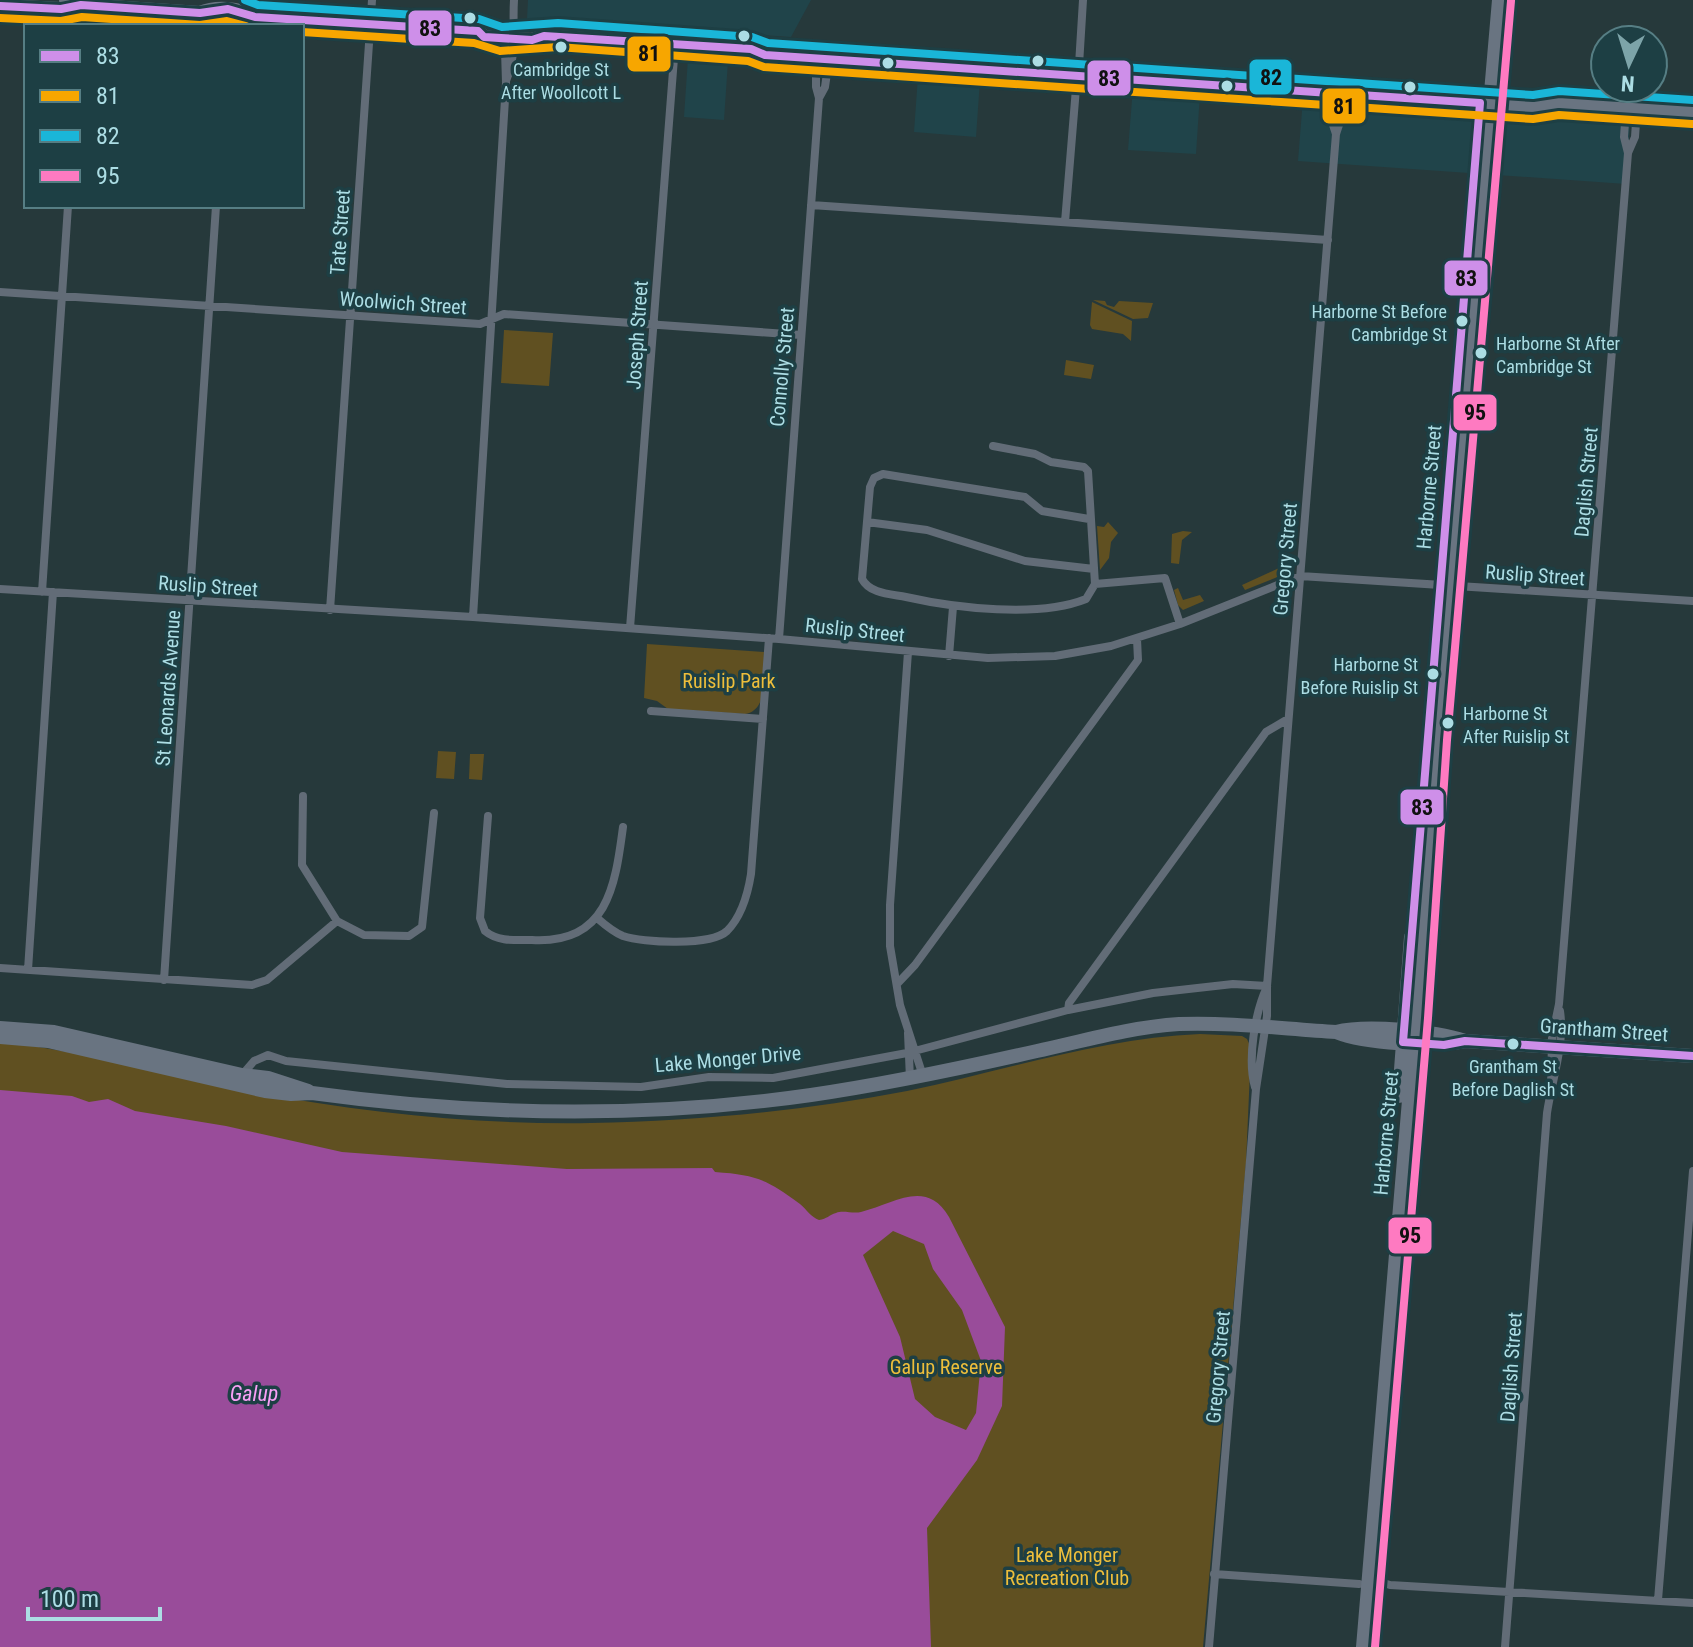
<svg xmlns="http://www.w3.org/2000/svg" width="1693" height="1647" font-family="'Roboto Condensed',sans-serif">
  <rect width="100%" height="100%" fill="#26393b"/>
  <path fill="#20444a" d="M528,0h283l-20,37 -264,-18z
    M688,58l40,3 -4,59 -40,-3z
    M1134,75l67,4 -5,75 -68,-4z
    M918,76l62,4 -4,57 -62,-5z
    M1304,86l327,22 -5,76 -328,-23z"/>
  <path fill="#605021" d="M1502,112l34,2 -1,6 -32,-3 -4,25 -4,-1 2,-24z
    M1093,300l12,1 2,4 7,2 5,-6 34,2 -5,15 -15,1z
    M1092,302l40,19 -1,20 -8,-7 -31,-5 -2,-4z
    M504,330l49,3 -4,53 -48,-3z
    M1066,360l28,5 -3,14 -27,-4z
    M1108,522l10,11 -7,9 -2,16 -9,12 -3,-44 7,1z
    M1183,531l9,1 -10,8 -3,24 -8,-1 1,-29z
    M1279,568l1,8 -35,14 -3,-5z
    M1178,588l5,12 17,-5 4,6 -21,9 -5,-5 -4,-15z
    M647,644l117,8c-1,19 6,58 -19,62l-77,-5 -11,-8 -13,-3z
    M438,751l18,1 -2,27 -18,-1z
    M470,754h14l-2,26 -13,-1z
    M1200,1034l42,2 5,3 4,9 -5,115 -43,484h-1203v-605c77,8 152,29 227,45 119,24 243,38 364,36 106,-2 212,-12 316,-32 97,-20 194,-53 293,-57z"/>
  <path fill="#994c9a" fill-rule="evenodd" d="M0,1090l72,6 17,6 19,-3 27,12 91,15 116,26 225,17 145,-1 3,4c41,3 51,7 85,32 7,6 11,13 19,16 8,-1 10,-5 17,-7 7,-3 17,1 25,-1 33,-8 65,-34 88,5l56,110 -3,79 -25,54 -50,68 4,119h-931zM893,1231l31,13 9,25 29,41 19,51 -5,52 -10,17 -31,-13 -20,-18 -15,-62 -37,-82z"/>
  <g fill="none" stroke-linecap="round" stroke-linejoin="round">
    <path stroke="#626c77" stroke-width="8" d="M79,26l2,-23
      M1079,65l4,-65
      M506,81c12,-30 6,-51 8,-81
      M1333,83l-2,36 5,15
      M819,98l6,-11 4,-28
      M1626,108l-2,29 4,16
      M811,205l517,35
      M1065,222l12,-146
      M0,292l480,32 24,-10 297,21
      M993,446l42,8 16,8 33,5 4,4 7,113
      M1089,519l-47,-8 -17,-14 -142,-23 -9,4 -4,9 -8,92c8,15 29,15 44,18 49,11 133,21 180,2l9,-15
      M867,522l60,8 98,31 69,8
      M1095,584l70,-6 15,46
      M0,589l473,28 306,22 209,19 67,-2 56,-10 69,-22 120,-48 393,25
      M42,592l26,-386
      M330,610l42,-610
      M473,617l33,-534 -1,-33 -6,-12
      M630,628l45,-583
      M779,639l40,-541 -3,-11v-29
      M908,652l-18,253v41l10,59 23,71
      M949,656l4,-49
      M651,711l112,8
      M303,796l-1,69 35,56 27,14 45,1 13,-9 12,-114
      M488,816l-8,102 5,13c13,11 31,9 47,9 75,4 83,-52 91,-113
      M597,918c8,7 16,14 26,18 20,7 88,10 104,-5 14,-14 21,-38 24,-57l18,-236
      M0,968l252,17 15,-5 70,-59
      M28,970l25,-378
      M164,980l52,-774
      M897,984l18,-19 223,-305 -1,-21
      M1068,1010l1,-7 197,-271 22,-13
      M908,1033l2,46
      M241,1076l13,-15 14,-6 18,6 221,23 134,3 68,-10 64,1 134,-25 161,-43 85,-17 80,-9 34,2
      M1255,1087c-8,-27 0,-75 12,-100
      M1551,1089l1,-51 7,-34 69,-851 7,-16 2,-29
      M1214,1574l145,10
      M1369,1575l8,6 13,4 303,18
      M1658,1600l35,-429
      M1209,1647l47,-558 11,-73v-30l69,-852 5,-15 3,-35
      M1505,1647l42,-534c5,-34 18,-68 13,-102"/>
    <path stroke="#697481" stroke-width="14" d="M66,0l15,5 119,8c16,8 39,11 55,4
      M0,6l61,3 18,-4
      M200,13c16,-7 40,-5 55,4l223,14 6,6 48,3 12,-4 207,13 14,6 702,47 67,5 24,-4 135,9
      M980,60l171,11
      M1375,86l161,11 17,5
      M0,1028l54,4 188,43 26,3 40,13
      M1336,1032c31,-8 98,-1 129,9l228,15
      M0,1037l48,4 217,50 26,3 21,-1c167,23 332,26 499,2 76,-11 151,-27 226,-44 46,-10 94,-24 142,-27 51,-2 105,5 157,8 30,12 96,15 129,9
      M1399,1096l12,-159
      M1363,1647l53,-630 19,-278 64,-739"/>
    <defs>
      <path id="bus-1" d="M0,6l61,3 20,-4 119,8 28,-4 27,8 223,14 6,6 48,3 12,-4 207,13 14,6 715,48
        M1403,1042l77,-939
        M1403,1042l41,3 21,-4 228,15"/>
      <path id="bus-2" d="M0,18l61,3 21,-4 118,8 27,-4 19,5
        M302,32l172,11 26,8 58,-4 190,14 16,6 769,52 26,-4 133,9"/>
      <path id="bus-3" d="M245,0l13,5 221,14 23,8 56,-4 194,14 16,6 765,52 26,-4 134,9"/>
      <path id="bus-4" d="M1375,1647l53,-629 19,-278 64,-739"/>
    </defs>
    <use href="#bus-1" stroke="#1d3f44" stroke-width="14"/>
    <use href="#bus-2" stroke="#1d3f44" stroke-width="14"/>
    <use href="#bus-3" stroke="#1d3f44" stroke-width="14"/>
    <use href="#bus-4" stroke="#1d3f44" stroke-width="14"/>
    <use href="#bus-1" stroke="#ce8fe9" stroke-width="8"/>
    <use href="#bus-2" stroke="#f7a600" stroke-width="8"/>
    <use href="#bus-3" stroke="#1ab6d8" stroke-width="8"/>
    <use href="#bus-4" stroke="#fe7ac1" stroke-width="8"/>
  </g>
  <g fill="#acdde4" stroke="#1d3f44" stroke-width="3">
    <circle cx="470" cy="18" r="7"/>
    <circle cx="744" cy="36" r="7"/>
    <circle cx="561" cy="47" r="7"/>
    <circle cx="1038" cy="61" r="7"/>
    <circle cx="888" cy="63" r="7"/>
    <circle cx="1227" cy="86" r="7"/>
    <circle cx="1410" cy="87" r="7"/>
    <circle cx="1462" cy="321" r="7"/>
    <circle cx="1481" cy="353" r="7"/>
    <circle cx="1433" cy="674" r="7"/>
    <circle cx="1448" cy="723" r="7"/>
    <circle cx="1513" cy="1044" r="7"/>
  </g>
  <g text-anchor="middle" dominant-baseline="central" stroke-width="7" stroke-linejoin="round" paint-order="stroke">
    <g font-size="18" fill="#acdde4" stroke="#1d3f44">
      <text x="561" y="69">Cambridge St<tspan x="561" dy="23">After Woollcott L</tspan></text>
      <text x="1447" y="311" text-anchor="end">Harborne St Before<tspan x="1447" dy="23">Cambridge St</tspan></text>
      <text x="1496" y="343" text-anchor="start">Harborne St After<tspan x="1496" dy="23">Cambridge St</tspan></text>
      <text x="1418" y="664" text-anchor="end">Harborne St<tspan x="1418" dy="23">Before Ruislip St</tspan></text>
      <text x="1463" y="713" text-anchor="start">Harborne St<tspan x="1463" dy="23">After Ruislip St</tspan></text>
      <text x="1513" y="1066">Grantham St<tspan x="1513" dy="23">Before Daglish St</tspan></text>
    </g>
    <g font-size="20" fill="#acdde4" stroke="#1d3f44">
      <text transform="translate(340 232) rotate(-86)">Tate Street</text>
      <text transform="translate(403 303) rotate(4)">Woolwich Street</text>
      <text transform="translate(637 335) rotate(-86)">Joseph Street</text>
      <text transform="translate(782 367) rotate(-85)">Connolly Street</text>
      <text transform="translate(1586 482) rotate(-85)">Daglish Street</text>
      <text transform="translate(1429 487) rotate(-85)">Harborne Street</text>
      <text transform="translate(1285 559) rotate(-85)">Gregory Street</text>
      <text transform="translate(1535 575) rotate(4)">Ruslip Street</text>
      <text transform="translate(208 586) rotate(4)">Ruslip Street</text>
      <text transform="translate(855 630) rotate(6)">Ruslip Street</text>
      <text transform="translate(168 688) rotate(-86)">St Leonards Avenue</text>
      <text transform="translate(1604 1030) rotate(4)">Grantham Street</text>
      <text transform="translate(728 1059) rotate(-5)">Lake Monger Drive</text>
      <text transform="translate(1386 1133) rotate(-85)">Harborne Street</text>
      <text transform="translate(1218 1367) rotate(-85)">Gregory Street</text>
      <text transform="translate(1511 1367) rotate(-86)">Daglish Street</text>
    </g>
    <g font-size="20" fill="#edbe3b" stroke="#1d3f44">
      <text x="729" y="681">Ruislip Park</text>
      <text x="946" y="1367">Galup Reserve</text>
      <text x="1067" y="1555">Lake Monger<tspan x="1067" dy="23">Recreation Club</tspan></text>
    </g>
    <g font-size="22" font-style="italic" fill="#f8a0f6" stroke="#1d3f44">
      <text x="254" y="1393">Galup</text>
    </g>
  </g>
  <g stroke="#1d3f44" stroke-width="3">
    <rect x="407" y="9" width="46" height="38" rx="8" fill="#ce8fe9"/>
    <rect x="626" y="35" width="46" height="38" rx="8" fill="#f7a600"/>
    <rect x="1248" y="58" width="45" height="38" rx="8" fill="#1ab6d8"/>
    <rect x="1086" y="59" width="46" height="38" rx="8" fill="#ce8fe9"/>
    <rect x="1321" y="87" width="46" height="38" rx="8" fill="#f7a600"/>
    <rect x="1443" y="259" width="46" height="38" rx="8" fill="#ce8fe9"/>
    <rect x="1452" y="393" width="46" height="39" rx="8" fill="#fe7ac1"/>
    <rect x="1399" y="788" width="46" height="38" rx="8" fill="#ce8fe9"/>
    <rect x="1387" y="1216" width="46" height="39" rx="8" fill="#fe7ac1"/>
  </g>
  <g font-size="22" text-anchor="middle" font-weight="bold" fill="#111">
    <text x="430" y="36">83</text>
    <text x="649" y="61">81</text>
    <text x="1271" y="85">82</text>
    <text x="1109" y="86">83</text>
    <text x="1344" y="114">81</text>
    <text x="1466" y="286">83</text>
    <text x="1475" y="420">95</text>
    <text x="1422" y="815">83</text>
    <text x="1410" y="1243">95</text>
  </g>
  <rect x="24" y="24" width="280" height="184" fill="#1d3f44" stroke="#567e84" stroke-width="2"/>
  <rect x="40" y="50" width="40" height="12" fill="#ce8fe9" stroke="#567e84" stroke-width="2"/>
  <text x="96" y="64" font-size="24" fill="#acdde4">83</text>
  <rect x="40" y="90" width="40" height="12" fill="#f7a600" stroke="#567e84" stroke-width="2"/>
  <text x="96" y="104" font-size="24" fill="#acdde4">81</text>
  <rect x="40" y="130" width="40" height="12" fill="#1ab6d8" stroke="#567e84" stroke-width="2"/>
  <text x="96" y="144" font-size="24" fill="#acdde4">82</text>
  <rect x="40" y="170" width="40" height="12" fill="#fe7ac1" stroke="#567e84" stroke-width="2"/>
  <text x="96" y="184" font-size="24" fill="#acdde4">95</text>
  <g transform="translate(1629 64) rotate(184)"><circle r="38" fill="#1d3f44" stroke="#567e84" stroke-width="2"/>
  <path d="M0-6L14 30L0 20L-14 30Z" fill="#7da4a9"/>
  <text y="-12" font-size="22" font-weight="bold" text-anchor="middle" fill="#acdde4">N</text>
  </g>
  <path d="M28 1607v12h132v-12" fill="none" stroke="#acdde4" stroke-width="4"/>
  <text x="40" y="1607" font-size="24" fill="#acdde4" stroke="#1d3f44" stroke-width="6" paint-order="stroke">100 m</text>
</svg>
